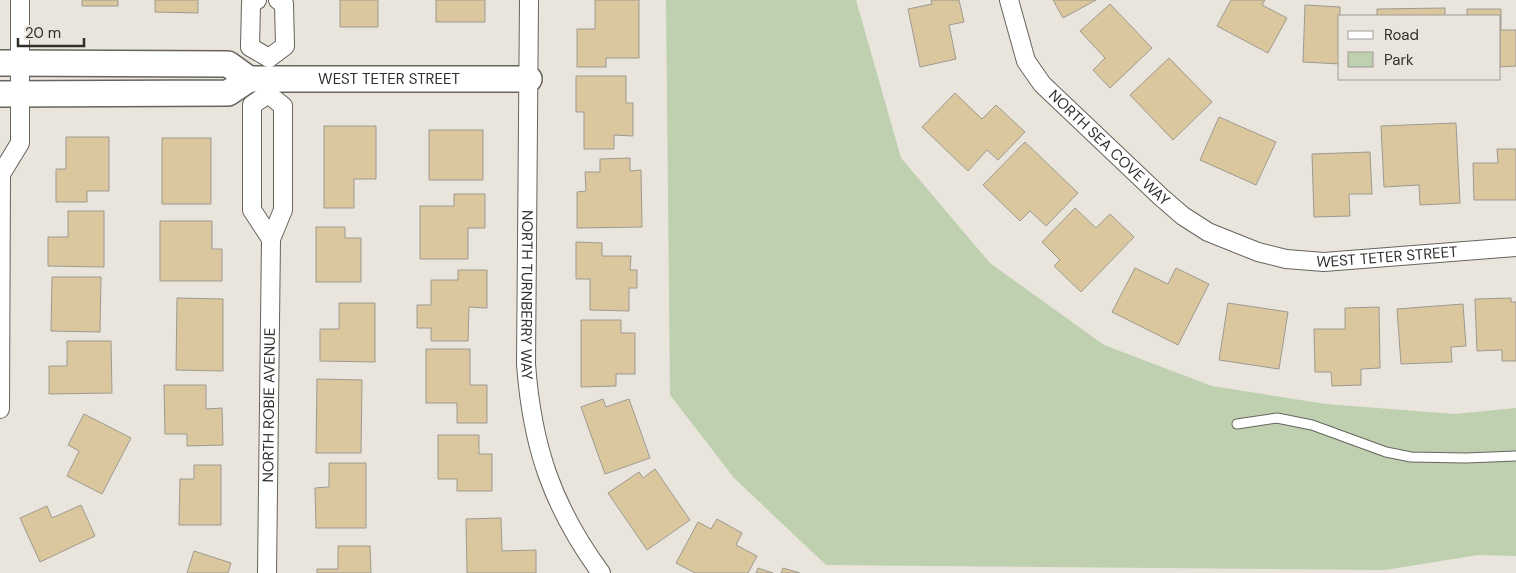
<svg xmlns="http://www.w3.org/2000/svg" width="1516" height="573" font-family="'DM Sans',sans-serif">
  <rect width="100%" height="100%" fill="#e9e5dc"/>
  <path fill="#bed0b0" d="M666,0h190l45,158 89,105 114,82 108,41 114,18 129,10 61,-6v148l-38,-1 -93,15 -559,-5 -92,-87 -64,-83z"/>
  <path fill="#dac79d" stroke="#9e9a92" d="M82,0h36v6h-36z
    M155,0h43v13l-43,-1z
    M340,0h38v27h-38z
    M436,0h49v22h-49z
    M595,0h44v58h-33v9h-29v-38h18z
    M931,0h28l5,22 -15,3 7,34 -36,8 -12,-58 24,-5z
    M1053,0h43l-33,18z
    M1231,0h34l-3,5 25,13 -19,35 -51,-27z
    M1110,4l42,44 -42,40 -17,-18 12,-12 -25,-27z
    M1305,5l35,2v57l-37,-2z
    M1445,8v8h-68v-7z
    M1467,9h34v21h15v36l-16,1v-51h-33z
    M1169,58l43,44 -39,38 -43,-45z
    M576,76h50v27h7v33l-19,-1v14h-30v-37h-8z
    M955,93l27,26 14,-14 29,27 -27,28 -11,-10 -19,21 -46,-44z
    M1219,117l57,25 -20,43 -56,-25z
    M1456,123l4,80 -40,2 -1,-20 -35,2 -3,-61z
    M324,126h52v53h-22v29h-30z
    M429,130h54v50h-54z
    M66,137h43v54h-22v11h-31v-33h10z
    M162,138h49v66h-49z
    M1025,142l53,51 -32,33 -16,-15 -10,10 -37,-36z
    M1497,149h19v51h-42l-1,-37h25z
    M1370,152l2,42h-23l1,22 -36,1 -2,-63z
    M630,158v13l11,-1 1,57 -65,1v-36l9,-1 -1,-19h15v-13z
    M454,194h31v34h-17v31h-48v-53h34z
    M1075,208l21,20 14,-14 24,23 -53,55 -27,-26 6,-6 -18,-18z
    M68,211h36v56l-56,-1v-29h20z
    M160,221h52v28h10v32h-62z
    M316,227h29v11h16v44h-45z
    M576,242l26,1v13h29l-1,14h7v18h-8v23l-39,-1v-31h-14z
    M1135,268l33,16 8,-16 33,16 -31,61 -66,-33z
    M458,270h29v38l-18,-1 -1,34h-37v-13h-14v-23h14v-25h27z
    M52,277h49l-1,55 -49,-1z
    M177,298l46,1v72l-47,-1z
    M1511,298v4h5v59h-14v-11l-25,1 -2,-52z
    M339,303h36v59l-55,-1v-32h19z
    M1228,303l60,9 -9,57 -60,-9z
    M1463,304l3,42 -15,1 1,15 -51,2 -4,-55z
    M1379,307l1,61 -19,1v16l-29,1 -1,-14h-16l-1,-43h31v-21z
    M581,320h40v13h14v41h-19v12l-35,1z
    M67,341h44l1,52 -63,1v-28h18z
    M426,349h44v36h17v38h-30v-20h-31z
    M317,379l45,1 -1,73h-45z
    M164,385h42v24l16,-1 1,37 -36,1v-12h-22z
    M603,399l3,8 23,-8 21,59 -45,16 -24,-67z
    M84,414l47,24 -29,56 -35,-18 12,-25 -11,-6z
    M438,435h41v19h13v37h-35v-12h-19z
    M329,463h37v65h-50l-1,-40 14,-1z
    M194,465h27v60h-42l1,-46h14z
    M655,469l35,51 -43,30 -39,-57 31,-21 4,6z
    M81,505l14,31 -55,26 -20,-44 27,-12 5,12z
    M501,518l1,33 34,-1v23h-69l-1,-54z
    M717,519l25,14 -6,12 21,11 -9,17h-53l-19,-10 22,-41 13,7z
    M338,546h32l1,27h-54v-4h21z
    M194,551l37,12 -3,10h-41z
    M758,568l15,5h-17z
    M783,568l17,5h-19z"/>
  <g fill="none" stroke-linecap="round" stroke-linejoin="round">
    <defs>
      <path id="lane" d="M1237,424l40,-6 35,7 74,27 25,5 55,1 50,-2"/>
      <g id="street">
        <path d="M257,0l-6,3 -1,44 19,11 16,-12 -1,-42 -6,-4"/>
        <path id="s1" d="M529,0l-3,364c6,82 26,142 75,209"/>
        <path id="s2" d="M1009,0l17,61 16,23 119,113 22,19 25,16 50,20 28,7 38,3 192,-15"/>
        <path d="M268,94l15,12v104l-12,29 -19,-29v-105z"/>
        <path d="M0,173l1,1 19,-31v-143"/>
        <path d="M0,409l1,-235"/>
        <path id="s3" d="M267,573l4,-334"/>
      </g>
      <g id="secondary">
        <path d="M0,63l228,1 21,15 -21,14 -228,1"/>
        <path id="s4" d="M249,79h280"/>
      </g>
    </defs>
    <use href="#lane" stroke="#67645d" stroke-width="11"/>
    <use href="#street" stroke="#67645d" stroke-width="20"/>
    <use href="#secondary" stroke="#67645d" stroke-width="28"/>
    <use href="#lane" stroke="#fff" stroke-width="9"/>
    <use href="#street" stroke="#fff" stroke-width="18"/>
    <use href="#secondary" stroke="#fff" stroke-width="25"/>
  </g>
  <g text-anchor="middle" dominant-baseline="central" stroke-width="4" stroke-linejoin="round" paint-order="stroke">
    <g font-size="15" fill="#302f2b" stroke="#e9e5dc">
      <text stroke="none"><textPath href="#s4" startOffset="140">WEST TETER STREET</textPath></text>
      <text stroke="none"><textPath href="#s2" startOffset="184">NORTH SEA COVE WAY</textPath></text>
      <text stroke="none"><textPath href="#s2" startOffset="498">WEST TETER STREET</textPath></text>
      <text stroke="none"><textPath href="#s1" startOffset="295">NORTH TURNBERRY WAY</textPath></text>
      <text stroke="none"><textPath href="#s3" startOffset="168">NORTH ROBIE AVENUE</textPath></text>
    </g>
  </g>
  <rect x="1338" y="15" width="162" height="65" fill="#e9e5dc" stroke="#9f9c95"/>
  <rect x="1348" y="31" width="25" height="8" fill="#ffffff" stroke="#9f9c95"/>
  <text x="1384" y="40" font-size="15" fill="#302f2b">Road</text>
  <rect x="1348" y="52" width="25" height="15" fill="#bed0b0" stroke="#9f9c95"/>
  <text x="1384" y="65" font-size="15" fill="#302f2b">Park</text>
  <path d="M18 38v8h66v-8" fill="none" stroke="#302f2b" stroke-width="2.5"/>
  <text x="25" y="38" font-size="15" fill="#302f2b" stroke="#e9e5dc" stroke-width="4" paint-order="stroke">20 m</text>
</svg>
